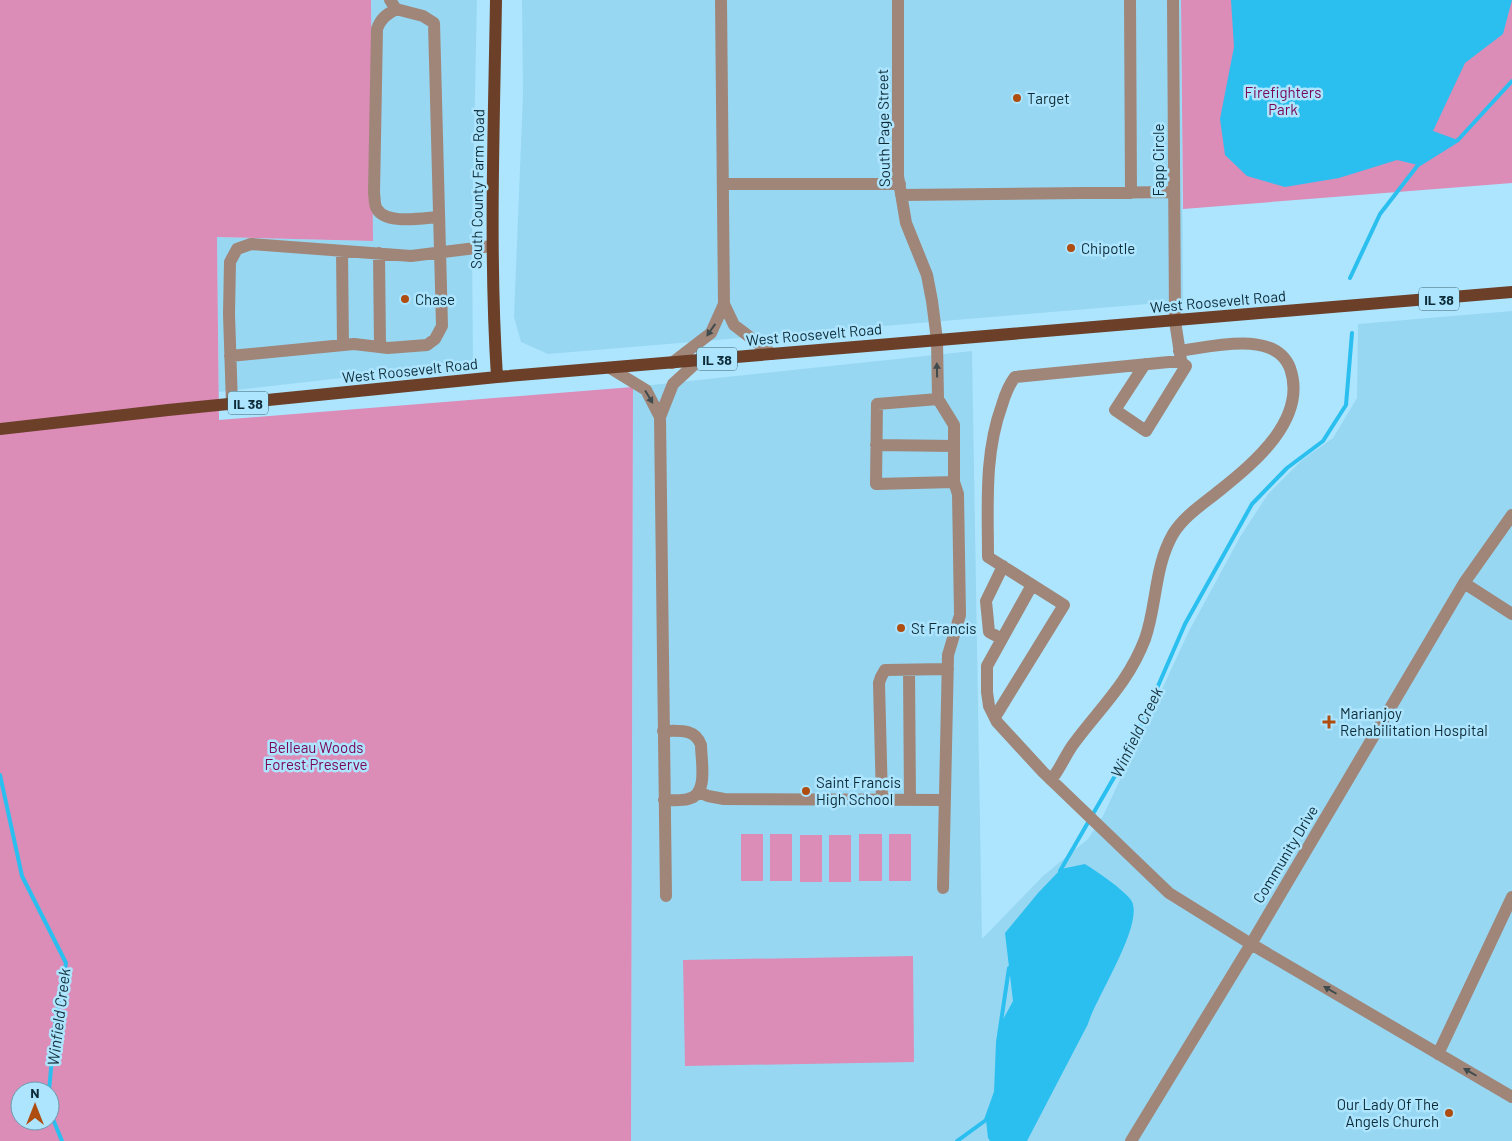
<svg xmlns="http://www.w3.org/2000/svg" width="1512" height="1141" font-family="Barlow,sans-serif">
  <rect width="100%" height="100%" fill="#ade5fe"/>
  <path fill="#98d7f2" d="M371,0h106l-5,237 1,126 -254,29 -2,-155 156,4z
    M522,0h659l2,301 -635,53 -27,-12 -7,-25 9,-223z
    M1512,311v830h-881l2,-754 339,-36 10,588 61,-63 45,-37 16,-25 85,-183 51,-94 28,-43 34,-34 31,-22 24,-40 1,-74z"/>
  <path fill="#db8cb7" fill-rule="evenodd" d="M0,0h371l2,241 -156,-4 2,183 414,-33 -2,754h-631zM20,1091h30v30h-30z
    M1181,0h331v183l-329,26z
    M741,834h22v47h-22z
    M770,834h22v47h-22z
    M859,834h23v47h-23z
    M889,834h22v47h-22z
    M800,835h22v47h-22z
    M829,835h22v47h-22z
    M913,956l1,106 -229,4 -2,-106z"/>
  <path fill="#2bbff0" d="M1231,0h281l-9,34 -38,29 -32,68 25,9 -40,25 -21,-5 -58,18 -54,9 -38,-11 -22,-21 -5,-36 14,-72z
    M1085,864c11,7 38,25 46,36 15,22 -36,99 -43,124l-61,117h-37l-2,-3 -2,-18 10,-28 2,-50 2,-17 13,-24 -8,-68 33,-40 23,-24z"/>
  <g fill="none" stroke-linecap="round" stroke-linejoin="round">
    <path stroke="#2bbff0" stroke-width="4" d="M1350,278l30,-64 38,-49 40,-25 54,-59
      M0,775l22,101 44,87 -11,61 -6,67
      M1060,871l71,-123 54,-124 67,-120 35,-36 36,-27 23,-36 6,-72
      M50,1112l12,29
      M957,1141l29,-21 10,-28 2,-50 11,-74"/>
    <path stroke="#a08679" stroke-width="12" d="M721,0l3,304
      M898,0v176l8,47 21,52 5,26 5,39 1,59 16,26v57l4,12 2,121 -12,40 -5,233
      M1130,0l1,193
      M1173,0l2,321 6,39
      M396,9c-10,6 -15,9 -19,20l-3,164c1,5 0,12 3,16 9,16 46,9 62,8
      M723,184h177
      M901,195l273,-3
      M342,251l1,94
      M379,253l1,93
      M230,356l124,-12 34,4 39,-3 8,-6 7,-13 -8,-303 -11,-7 -27,-7 -6,-9
      M672,363l39,-30 13,-29 10,21 38,29
      M610,368l36,22 14,27 13,-33 25,-23
      M938,399l-61,5 -1,80 78,-2
      M232,405l-3,-91 1,-52 7,-13 14,-5 160,12 81,-10
      M660,417l6,479
      M876,445l78,1
      M1464,583l48,-68
      M1032,585l-45,81v26l2,14 8,16 46,50 126,121 82,51 261,153
      M1002,639l-13,-7 -3,-31 17,-35
      M909,670l1,130
      M995,717l69,-112 -76,-48c0,-51 -4,-103 14,-152 3,-10 6,-19 13,-28l154,-15h12l5,4 -40,65 -31,-21 30,-46
      M663,731c16,0 32,-3 38,14 0,16 8,50 -13,54 -7,2 -16,1 -24,1
      M1051,780c10,-12 15,-27 24,-38 27,-36 53,-59 70,-103 12,-34 9,-72 28,-105 11,-18 30,-30 46,-43 35,-28 89,-72 71,-123 -15,-39 -80,-21 -111,-17
      M699,792l9,4 16,3 221,1
      M882,800l-3,-117 2,-6 4,-7 63,-1
      M1438,1054l74,-157
      M1131,1141l120,-197 213,-361 48,31"/>
    <path stroke="#6c3f29" stroke-width="12" d="M496,0c-2,126 -7,252 1,377
      M0,429l168,-19 329,-33 1015,-85"/>
  </g>
  <defs><path id="oneway-solid" d="M-6-.8H1V-3.2L6.5 0L1 3.2V.8H-6Z" transform="scale(1.25)"/></defs>
  <g fill="#404b4e">
    <use href="#oneway-solid" transform="translate(711 330) rotate(125)"/>
    <use href="#oneway-solid" transform="translate(937 370) rotate(-91)"/>
    <use href="#oneway-solid" transform="translate(649 397) rotate(59)"/>
    <use href="#oneway-solid" transform="translate(1330 990) rotate(-150)"/>
    <use href="#oneway-solid" transform="translate(1470 1072) rotate(-150)"/>
  </g>
  <g fill="#af4d10" stroke="#ade5fe" stroke-width="2">
    <circle cx="1017" cy="98" r="5"/>
    <circle cx="1071" cy="248" r="5"/>
    <circle cx="405" cy="299" r="5"/>
    <circle cx="901" cy="628" r="5"/>
    <path d="M1326.5 714.5h5v5h5v5h-5v5h-5v-5h-5v-5h5z"/>
    <circle cx="806" cy="791" r="5"/>
    <circle cx="1449" cy="1113" r="5"/>
  </g>
  <g text-anchor="middle" dominant-baseline="central" stroke-width="5" stroke-linejoin="round" paint-order="stroke">
    <g fill="#ade5fe" stroke="#3d6373" stroke-width="1">
      <rect x="1419" y="287.5" width="40" height="23" rx="4"/>
      <rect x="697" y="347.5" width="40" height="23" rx="4"/>
      <rect x="228" y="391.5" width="40" height="23" rx="4"/>
    </g>
    <g font-size="14" font-weight="bold" fill="#0d2b37">
      <text x="1439" y="299">IL 38</text>
      <text x="717" y="359">IL 38</text>
      <text x="248" y="403">IL 38</text>
    </g>
    <g font-size="15" fill="#790555" stroke="#ade5fe">
      <text x="1283" y="92">Firefighters<tspan x="1283" dy="17">Park</tspan></text>
      <text x="316" y="747">Belleau Woods<tspan x="316" dy="17">Forest Preserve</tspan></text>
    </g>
    <g font-size="15" fill="#0d2b37" stroke="#ade5fe" text-anchor="start">
      <text x="1027" y="98">Target</text>
      <text x="1081" y="248">Chipotle</text>
      <text x="415" y="299">Chase</text>
      <text x="911" y="628">St Francis</text>
      <text x="1340" y="713">Marianjoy<tspan x="1340" dy="17">Rehabilitation Hospital</tspan></text>
      <text x="816" y="782">Saint Francis<tspan x="816" dy="17">High School</tspan></text>
      <text x="1439" y="1104" text-anchor="end">Our Lady Of The<tspan x="1439" dy="17">Angels Church</tspan></text>
    </g>
    <g font-size="15" fill="#0d2b37" stroke="#ade5fe">
      <text transform="translate(883 128) rotate(-91)">South Page Street</text>
      <text transform="translate(1158 160) rotate(-90)">Fapp Circle</text>
      <text transform="translate(477 189) rotate(-89)">South County Farm Road</text>
      <text transform="translate(1218 301) rotate(-5)">West Roosevelt Road</text>
      <text transform="translate(814 334) rotate(-5)">West Roosevelt Road</text>
      <text transform="translate(410 370) rotate(-6)">West Roosevelt Road</text>
      <text transform="translate(1285 854) rotate(-59)">Community Drive</text>
    </g>
    <g font-size="16" font-style="italic" fill="#15323d" stroke="#ade5fe">
      <text transform="translate(1136 732) rotate(-64)">Winfield Creek</text>
      <text transform="translate(58 1017) rotate(-83)">Winfield Creek</text>
    </g>
  </g>
  <g transform="translate(35 1106)"><circle r="24" fill="#ade5fe" stroke="#6d9bae"/>
  <path d="M0-4L9 19L0 12L-9 19Z" fill="#af4d10"/>
  <text y="-8" font-size="14" font-weight="bold" text-anchor="middle" fill="#0d2b37">N</text>
  </g>
</svg>
